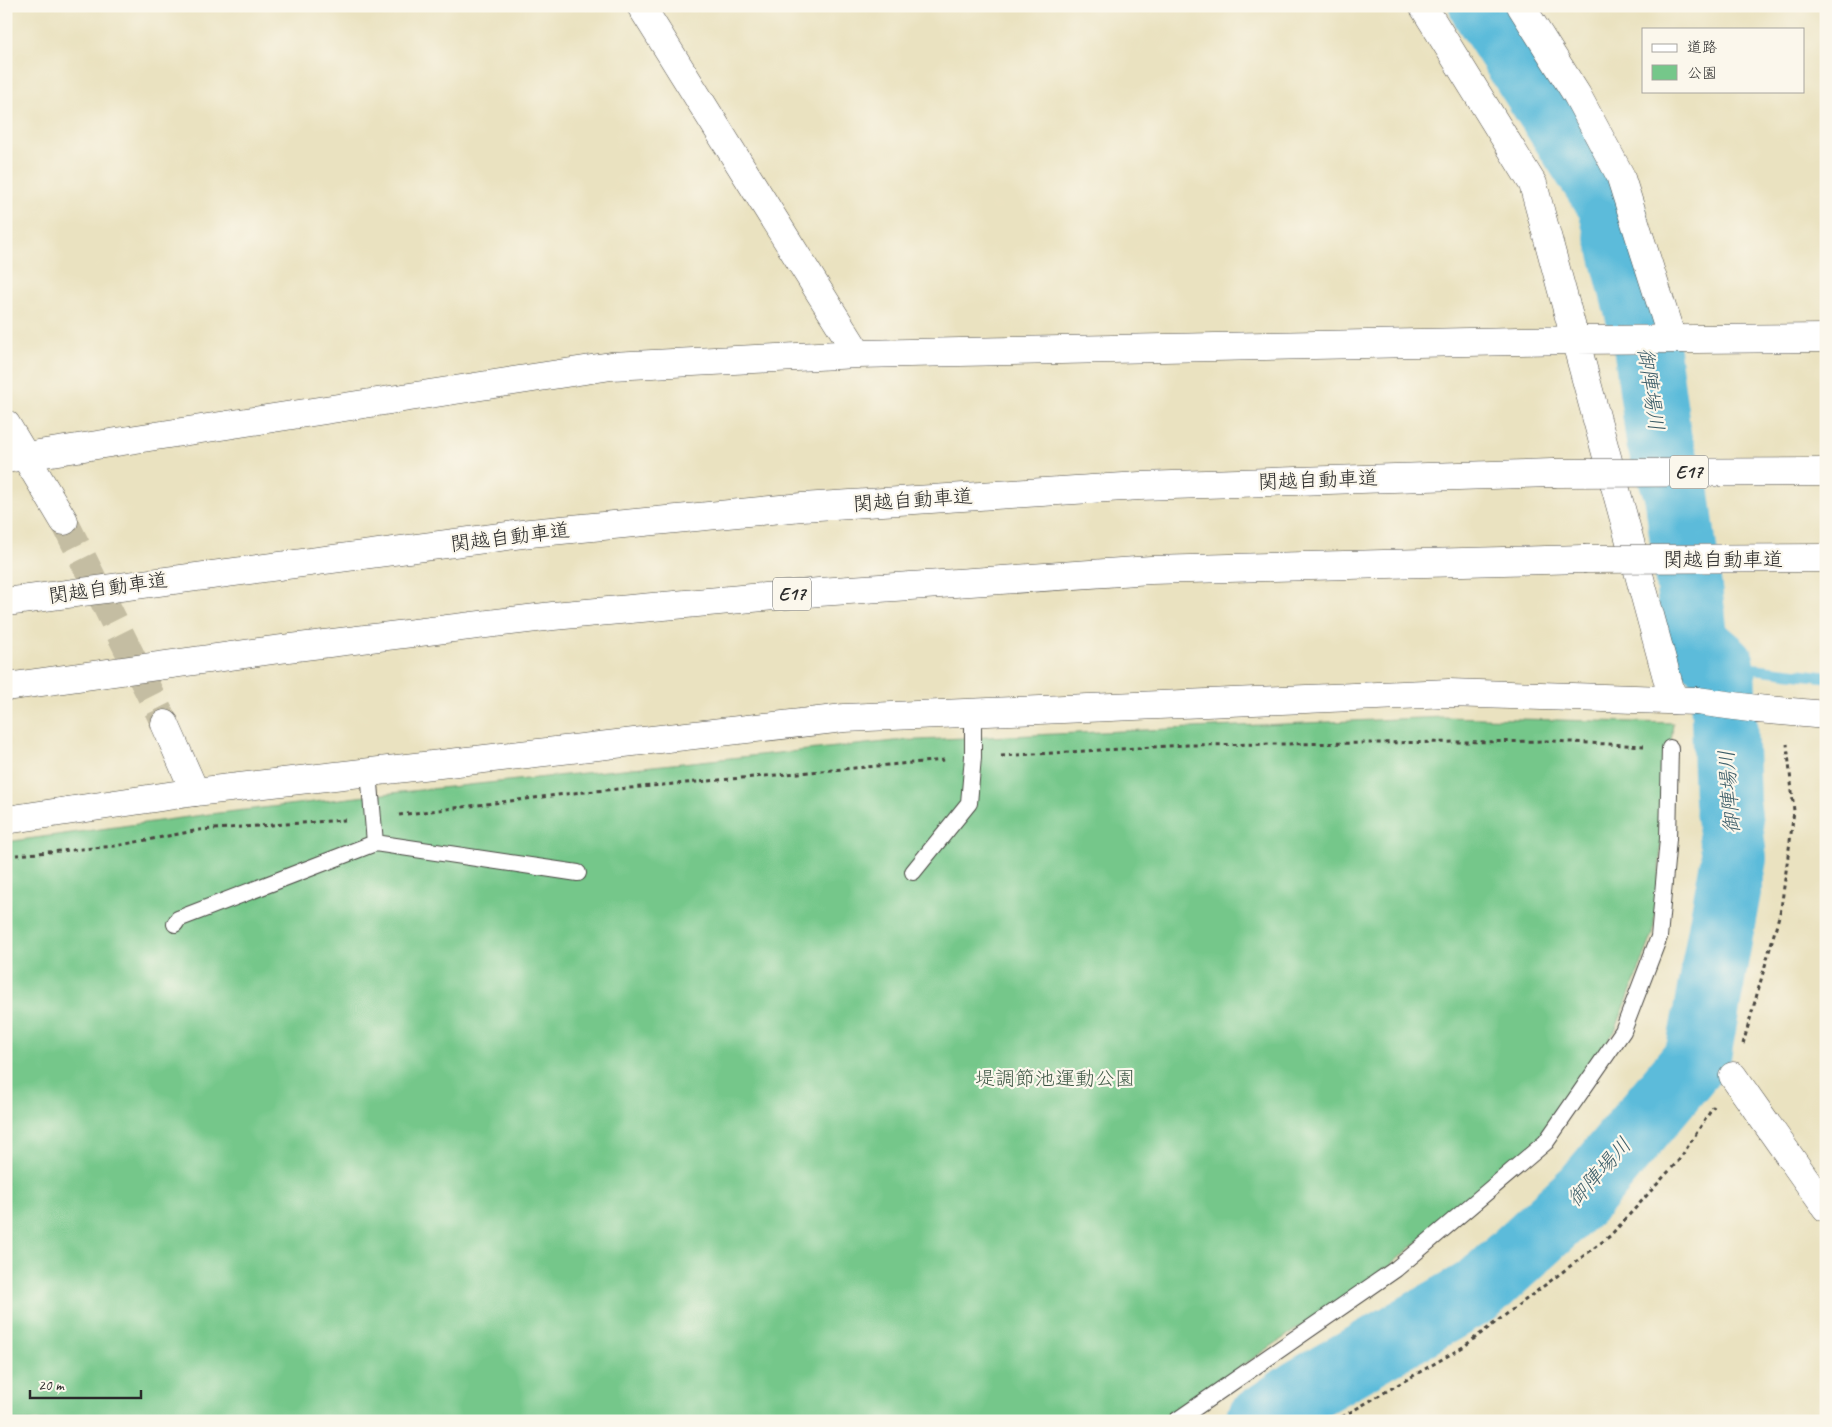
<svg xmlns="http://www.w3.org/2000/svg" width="1832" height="1427" font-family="Caveat,'Klee One',sans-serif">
  <rect width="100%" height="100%" fill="#fbf7ec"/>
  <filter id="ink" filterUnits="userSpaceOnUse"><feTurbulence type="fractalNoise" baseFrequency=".02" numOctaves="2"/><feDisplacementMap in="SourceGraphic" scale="10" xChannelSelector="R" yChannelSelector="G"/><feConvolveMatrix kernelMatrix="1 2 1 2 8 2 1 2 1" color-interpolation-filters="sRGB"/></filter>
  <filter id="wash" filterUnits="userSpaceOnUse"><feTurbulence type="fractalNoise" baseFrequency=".0096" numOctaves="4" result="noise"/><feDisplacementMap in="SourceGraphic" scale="20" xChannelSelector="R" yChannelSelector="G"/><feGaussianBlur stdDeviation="1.12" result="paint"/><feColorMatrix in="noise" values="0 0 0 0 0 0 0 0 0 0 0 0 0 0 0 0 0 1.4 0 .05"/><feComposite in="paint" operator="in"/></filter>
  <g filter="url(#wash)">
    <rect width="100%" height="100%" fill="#eae2c0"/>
    <path fill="#75c78a" stroke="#50795a" d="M1443,717l230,6 -20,211 -38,97 -75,108 -152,128 -227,154h-1155v-579l204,-28 191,-22 494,-51z"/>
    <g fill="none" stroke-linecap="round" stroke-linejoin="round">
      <path stroke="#5cbbda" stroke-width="11" d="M1722,665l104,12"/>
      <path stroke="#5cbbda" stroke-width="66" d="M1259,1421l42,-29 178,-102 107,-99 112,-135 36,-198 -7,-57 -5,-136 -26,-22 -19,-149 -18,-53 -13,-96 -36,-141 -128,-198"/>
    </g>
  </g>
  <g filter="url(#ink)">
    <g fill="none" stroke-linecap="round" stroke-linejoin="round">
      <path stroke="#c4bda2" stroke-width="28" stroke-dasharray="28 14" stroke-linecap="butt" d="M64,521l101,203"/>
      <defs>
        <path id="service" d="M369,772l6,71
          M913,872l56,-69 4,-46v-45
          M175,924l3,-5 197,-76 203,30
          M1176,1421l220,-152 150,-127 77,-111 36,-94 9,-98 2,-91"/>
        <path id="minor" d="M641,6l217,348
          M1423,6l110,178 140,516
          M1521,6l56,89 43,80 52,164
          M6,424l58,97
          M6,459l605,-93 247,-12 717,-14 251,-2
          M1697,701l60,8
          M165,724l30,68
          M1733,1076l93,132"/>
        <path id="tertiary" d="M1757,709l69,6
          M6,820l189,-28 649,-74 605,-25 248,8"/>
        <path id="motorway" d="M6,602l524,-69 272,-26 338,-21 413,-13
          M6,687l267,-37 280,-34 266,-24 332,-22 432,-11"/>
      </defs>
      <use href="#service" stroke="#484641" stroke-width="18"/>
      <use href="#minor" stroke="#484641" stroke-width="29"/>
      <use href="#tertiary" stroke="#484641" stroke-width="29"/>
      <use href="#motorway" stroke="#484641" stroke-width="29"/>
      <path stroke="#484641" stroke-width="3" stroke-dasharray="4 4" stroke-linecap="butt" d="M1001,756l186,-11 365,-4 92,5
        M399,815l174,-22 372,-33
        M16,855l99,-9 84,-16 146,-10
        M1743,1044l38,-135 13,-98 -7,-67
        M1335,1421l128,-74 147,-111 69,-76 35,-54"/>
      <use href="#service" stroke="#fff" stroke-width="16"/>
      <use href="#minor" stroke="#fff" stroke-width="28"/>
      <use href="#tertiary" stroke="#fff" stroke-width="28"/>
      <use href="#motorway" stroke="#fff" stroke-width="28"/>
      <defs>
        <path id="motorway-bridge" d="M1553,473l273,-1
          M1583,559l243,-1"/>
      </defs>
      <use href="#motorway-bridge" stroke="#484641" stroke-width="29" stroke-linecap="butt"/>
      <use href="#motorway-bridge" stroke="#fff" stroke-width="28"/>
    </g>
  </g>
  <g text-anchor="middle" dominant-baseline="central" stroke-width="4.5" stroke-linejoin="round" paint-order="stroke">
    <g fill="#fbf7ec" stroke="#696865" stroke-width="1">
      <rect x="1670" y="455.5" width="38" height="33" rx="4"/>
      <rect x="773" y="577.5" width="38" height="33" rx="4"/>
    </g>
    <g font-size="19" font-weight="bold" fill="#2b2b2b">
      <text x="1689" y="472">E17</text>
      <text x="792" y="594">E17</text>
    </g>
    <g font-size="20" fill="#2b2b2b" stroke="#fbf7ec">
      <text transform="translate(1318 480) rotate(-2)">関越自動車道</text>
      <text transform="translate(913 500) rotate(-4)">関越自動車道</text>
      <text transform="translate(510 537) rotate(-7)">関越自動車道</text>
      <text x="1723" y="559">関越自動車道</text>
      <text transform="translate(108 588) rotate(-8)">関越自動車道</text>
    </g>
    <g font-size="20" fill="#415a48" stroke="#fbf7ec">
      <text x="1055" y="1078">堤調節池運動公園</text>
    </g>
    <g font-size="21" font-style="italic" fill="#3c5d68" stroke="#fbf7ec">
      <text transform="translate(1651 389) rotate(82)">御陣場川</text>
      <text transform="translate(1729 792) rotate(-94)">御陣場川</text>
      <text transform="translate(1599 1172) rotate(-48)">御陣場川</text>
    </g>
  </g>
  <rect width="1832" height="1427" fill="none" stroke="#fbf7ec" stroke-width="25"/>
  <rect x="1642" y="28" width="162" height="65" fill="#fbf7ec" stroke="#a8a59f"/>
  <rect x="1652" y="44" width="25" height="8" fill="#ffffff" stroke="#a8a59f"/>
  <text x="1687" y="52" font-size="15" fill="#2b2b2b">道路</text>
  <rect x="1652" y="65" width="25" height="15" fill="#75c78a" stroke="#a8a59f"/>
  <text x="1687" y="78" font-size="15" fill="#2b2b2b">公園</text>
  <path d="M30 1390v8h111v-8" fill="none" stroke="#2b2b2b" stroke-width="2.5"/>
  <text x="38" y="1390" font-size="15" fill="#2b2b2b" stroke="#fbf7ec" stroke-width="4" paint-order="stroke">20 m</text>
</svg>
